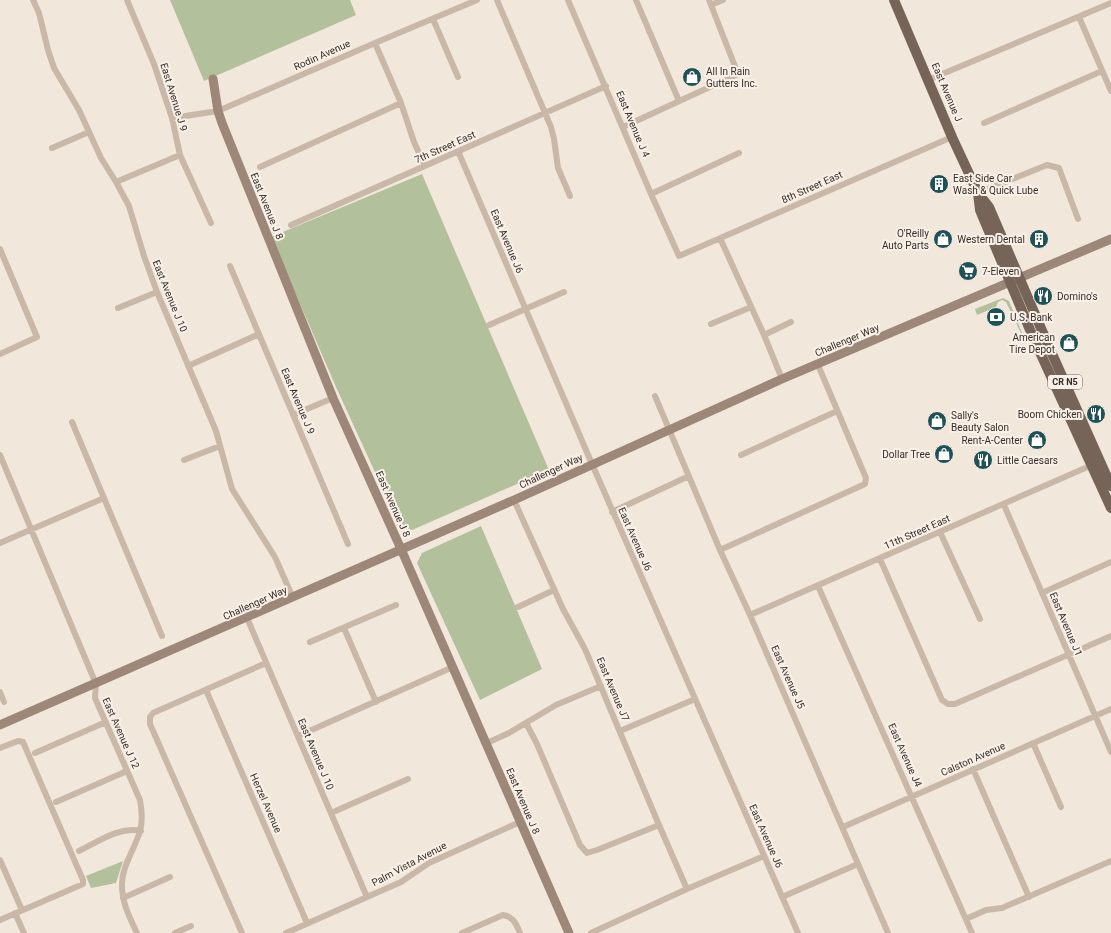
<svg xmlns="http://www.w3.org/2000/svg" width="1111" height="933" font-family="Roboto,sans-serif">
  <rect width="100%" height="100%" fill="#f1e7db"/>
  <path fill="#b3c09c" d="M170,0h180l6,15 -152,66z
    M422,174l127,296 -137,60 -10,-4 -2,-6 -10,-15 -54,-118 -64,-148 1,-3 5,-2z
    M1003,298l6,3 14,34h-1l-16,-33 -4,-2 -4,2 -2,5 -19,8 -2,-6z
    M481,526l61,143 -62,31 -63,-137 5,-10z
    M123,861l-7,22 -25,5 -5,-12z"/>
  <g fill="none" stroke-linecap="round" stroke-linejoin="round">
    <path stroke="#c9b8a8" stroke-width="6" d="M33,0l6,13 9,37 6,18 25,42 22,48 15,24 13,24 15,50 13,36 59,139 16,58 43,68 18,41
      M127,0l27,64 18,54 8,37 31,68
      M497,0l54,127 3,12 4,29 12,28
      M568,0l83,194 28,62 273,-119
      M636,0l43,101
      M711,5l12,-5
      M1079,17l32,74
      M433,19l25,58
      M375,43l26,60 13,39 11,24
      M928,80l183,-77
      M172,118l46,-7 157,-68 102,-43
      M984,123l118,-52
      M623,127l115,-53 -29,-74
      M52,148l37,-16
      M458,151l134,313 206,469
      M260,167l141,-64
      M116,182l64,-27
      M978,193l69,-28 12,3 19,51
      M651,194l88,-41
      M291,225l315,-139
      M720,238l44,97 18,44
      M0,249l37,88 -37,17
      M230,266l118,278
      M118,308l39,-16
      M711,324l40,-17
      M489,325l75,-33
      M764,335l27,-13
      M188,366l71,-32
      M655,396l65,154 30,65 138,318
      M293,415l40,-17
      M72,422l90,214
      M0,455l96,229 -1,14 45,102c2,11 3,21 0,31 -5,18 -19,36 -18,55 0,17 8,32 15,47
      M741,455l96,-44
      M184,460l36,-14
      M514,500l49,109 22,40 74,176 28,64
      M1004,505l107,247
      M612,512l77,-36
      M940,532l40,87
      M0,543l104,-45
      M720,550l145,-66 1,-6 -48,-113
      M880,559l62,141 6,4h7l156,-68
      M818,586l154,347
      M1042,593l69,-31
      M518,607l36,-17
      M750,615l342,-150
      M247,618l120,279
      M344,628l32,74
      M310,642l86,-37
      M206,690l101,233
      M0,692l4,10
      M526,723l11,21 43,101 7,8 10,-3 62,-25
      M620,731l75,-32
      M298,736l155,-69
      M487,743l22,-10 47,-28 45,-19
      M1033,743l28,64
      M0,748l18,-7 5,1 60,138v4l-83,36
      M35,753l71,-31
      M973,769l56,128
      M56,802l71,-31
      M331,813l77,-34
      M843,827l268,-118
      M79,851c19,-9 40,-25 62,-20
      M0,860l22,50
      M782,897l76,-33
      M123,898l47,-21
      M15,913l9,20
      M966,919l20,-9 16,-2 109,-47
      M175,933l16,-7
      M242,933l-92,-209v-7l3,-4 113,-50
      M286,933l115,-51 28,-19 91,-41
      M462,933l41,-18c11,2 13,9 17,18
      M591,933l96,-44 77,-33"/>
    <path stroke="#9c8779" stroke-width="9" d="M213,79l5,32 4,12 111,275 68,151 168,384
      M0,725l514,-225 268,-121 329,-140"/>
    <path stroke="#776459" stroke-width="10" d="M894,0l58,137 26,56 11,14 60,140 62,139
      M978,193l2,17 53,127 78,171"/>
  </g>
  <defs>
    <symbol id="shop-disc" viewBox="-11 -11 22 22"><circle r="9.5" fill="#1f5156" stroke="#f9f1e8"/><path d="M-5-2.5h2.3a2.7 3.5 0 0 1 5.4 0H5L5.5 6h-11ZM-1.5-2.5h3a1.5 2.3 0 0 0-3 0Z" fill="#fff"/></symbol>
    <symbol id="building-disc" viewBox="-11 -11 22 22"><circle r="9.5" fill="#1f5156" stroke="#f9f1e8"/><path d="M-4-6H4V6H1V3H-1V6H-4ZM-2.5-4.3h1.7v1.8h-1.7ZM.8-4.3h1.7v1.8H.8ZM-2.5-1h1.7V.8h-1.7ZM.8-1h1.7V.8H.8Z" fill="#fff"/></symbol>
    <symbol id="supermarket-disc" viewBox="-11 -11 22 22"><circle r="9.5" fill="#1f5156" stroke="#f9f1e8"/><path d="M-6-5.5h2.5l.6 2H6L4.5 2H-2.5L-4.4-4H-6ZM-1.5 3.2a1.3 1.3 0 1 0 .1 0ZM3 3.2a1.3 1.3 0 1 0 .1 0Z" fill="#fff"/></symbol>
    <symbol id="restaurant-disc" viewBox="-11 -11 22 22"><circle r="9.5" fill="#1f5156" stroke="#f9f1e8"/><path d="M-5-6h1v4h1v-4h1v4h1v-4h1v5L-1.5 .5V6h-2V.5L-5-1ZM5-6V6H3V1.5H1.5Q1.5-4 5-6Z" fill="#fff"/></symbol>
    <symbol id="bank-disc" viewBox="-11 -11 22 22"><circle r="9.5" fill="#1f5156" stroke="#f9f1e8"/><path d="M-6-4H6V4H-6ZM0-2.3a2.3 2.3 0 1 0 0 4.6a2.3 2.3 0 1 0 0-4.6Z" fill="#fff"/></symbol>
  </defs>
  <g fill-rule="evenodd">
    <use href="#shop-disc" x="681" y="66" width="22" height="22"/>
    <use href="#building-disc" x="928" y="173" width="22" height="22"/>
    <use href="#shop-disc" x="932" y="228" width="22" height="22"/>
    <use href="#building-disc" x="1028" y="228" width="22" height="22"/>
    <use href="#supermarket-disc" x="957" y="260" width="22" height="22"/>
    <use href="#restaurant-disc" x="1032" y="285" width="22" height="22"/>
    <use href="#bank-disc" x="985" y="306" width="22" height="22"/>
    <use href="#shop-disc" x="1058" y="332" width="22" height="22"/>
    <use href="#restaurant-disc" x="1085" y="403" width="22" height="22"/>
    <use href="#shop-disc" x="926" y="410" width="22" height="22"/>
    <use href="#shop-disc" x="1026" y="429" width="22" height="22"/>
    <use href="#shop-disc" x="933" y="443" width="22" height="22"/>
    <use href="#restaurant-disc" x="972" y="449" width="22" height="22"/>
  </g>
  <g text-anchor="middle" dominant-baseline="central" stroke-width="4" stroke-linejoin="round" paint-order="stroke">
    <rect fill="#f9f1e8" stroke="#706762" stroke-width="1" x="1048" y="375" width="34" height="14" rx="3"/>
    <g font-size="9" font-weight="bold" fill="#362c28">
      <text x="1065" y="382">CR N5</text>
    </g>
    <g font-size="10" fill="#362c28" stroke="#f9f1e8">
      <text transform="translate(322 55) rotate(-24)">Rodin Avenue</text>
      <text transform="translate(947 92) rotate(67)">East Avenue J</text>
      <text transform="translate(174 97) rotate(73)">East Avenue J 9</text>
      <text transform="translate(633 124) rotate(67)">East Avenue J 4</text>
      <text transform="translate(445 147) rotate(-24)">7th Street East</text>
      <text transform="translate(812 187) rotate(-24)">8th Street East</text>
      <text transform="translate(267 206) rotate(68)">East Avenue J 8</text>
      <text transform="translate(507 241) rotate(67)">East Avenue J6</text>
      <text transform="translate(170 296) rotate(68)">East Avenue J 10</text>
      <text transform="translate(847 340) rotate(-23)">Challenger Way</text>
      <text transform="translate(298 401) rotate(67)">East Avenue J 9</text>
      <text transform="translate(551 471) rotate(-25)">Challenger Way</text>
      <text transform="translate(393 504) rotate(66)">East Avenue J 8</text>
      <text transform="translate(917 532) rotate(-24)">11th Street East</text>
      <text transform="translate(635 539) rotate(66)">East Avenue J6</text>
      <text transform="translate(255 603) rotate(-24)">Challenger Way</text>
      <text transform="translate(1066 624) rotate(67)">East Avenue J1</text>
      <text transform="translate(788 677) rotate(66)">East Avenue J5</text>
      <text transform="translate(613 689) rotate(67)">East Avenue J7</text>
      <text transform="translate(121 733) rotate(66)">East Avenue J 12</text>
      <text transform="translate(316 754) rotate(67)">East Avenue J 10</text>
      <text transform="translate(905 755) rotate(66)">East Avenue J4</text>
      <text transform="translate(973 759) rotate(-24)">Calston Avenue</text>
      <text transform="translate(523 801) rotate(67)">East Avenue J 8</text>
      <text transform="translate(266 803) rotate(66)">Herzel Avenue</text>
      <text transform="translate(766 836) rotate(66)">East Avenue J6</text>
      <text transform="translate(409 864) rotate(-28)">Palm Vista Avenue</text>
    </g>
    <g font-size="10" fill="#362c28" stroke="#f9f1e8" text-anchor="start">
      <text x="706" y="71">All In Rain<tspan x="706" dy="12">Gutters Inc.</tspan></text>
      <text x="953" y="178">East Side Car<tspan x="953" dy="12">Wash &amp; Quick Lube</tspan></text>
      <text x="929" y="233" text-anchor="end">O'Reilly<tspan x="929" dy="12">Auto Parts</tspan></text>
      <text x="1025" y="239" text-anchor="end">Western Dental</text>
      <text x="982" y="271">7-Eleven</text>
      <text x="1057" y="296">Domino's</text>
      <text x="1010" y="317">U.S. Bank</text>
      <text x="1055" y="337" text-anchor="end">American<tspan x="1055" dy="12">Tire Depot</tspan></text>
      <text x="1082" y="414" text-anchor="end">Boom Chicken</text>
      <text x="951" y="415">Sally's<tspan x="951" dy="12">Beauty Salon</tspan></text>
      <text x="1023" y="440" text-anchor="end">Rent-A-Center</text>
      <text x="930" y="454" text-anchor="end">Dollar Tree</text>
      <text x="997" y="460">Little Caesars</text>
    </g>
  </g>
</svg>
